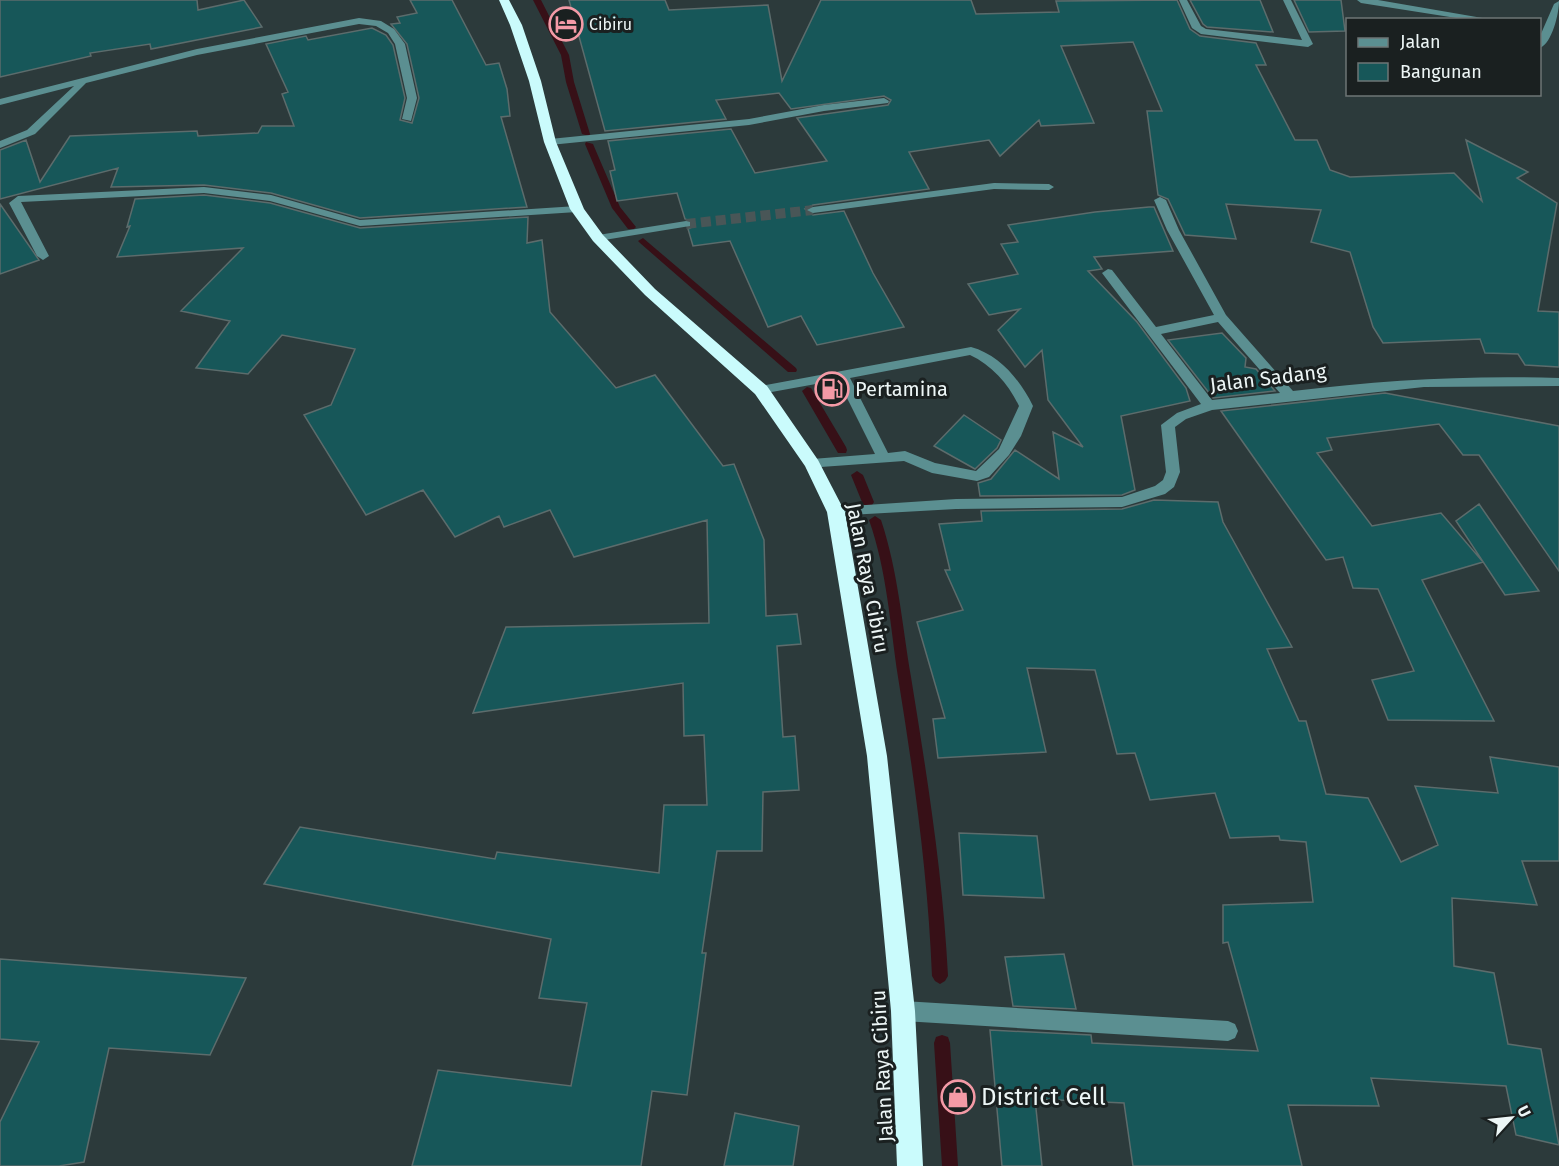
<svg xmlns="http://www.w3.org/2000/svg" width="1559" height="1166" font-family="'Fira Sans',sans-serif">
  <rect width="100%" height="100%" fill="#2c3a3b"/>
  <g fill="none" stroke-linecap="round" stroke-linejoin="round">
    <path fill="#371017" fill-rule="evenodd" d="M533,0h8l28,55 5,27 16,52 -1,2 -7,-2 -16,-52 -5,-27z
      M586,142l7,2 27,63 16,20 -2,2h-6l-16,-21 -27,-64z
      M643,238l153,130 1,2 -1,2h-8l-148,-129 -2,-2z
      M807,387l4,1 35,59 1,3 -1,3h-8l-36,-62z
      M857,471l6,4 11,27 -2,3h-8l-2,-3 -11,-27z
      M875,516l6,4c17,51 21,104 30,157 16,99 32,198 37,299l-3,5 -5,3 -5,-3 -3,-5c-4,-101 -18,-200 -34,-299 -8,-53 -11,-106 -29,-157z
      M942,1035l6,2 2,6 8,123h-16l-8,-123 2,-6z"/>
  </g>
  <path fill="#175759" stroke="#5c6c6c" stroke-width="1.5" d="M0,0h197l1,10 46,-10 18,27 -111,22 -1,-5 -60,9 1,3 -91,21z
    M410,0h42l34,65 13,-2 8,26 3,27 -9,1 26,90 -167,11 -89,-25 -67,-8 -93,2 7,-19 -118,31v-49l26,-10 14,42 30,-46 127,-5 1,5 60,-3 4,-7h32l-12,-32 6,-2 -22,-48 40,-8 2,4 64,-12 14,7 7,10 12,53 -5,22 12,3 7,-25 -12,-54 -16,-20 9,-1 -3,-6 20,-4z
    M569,0h96l4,10 99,-5 14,76 39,-81h150l5,14 83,-2 -3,-11 121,-1 13,29 10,7 56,7 10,22h-10l39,75h22l13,30 20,7 104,-4 28,28 -16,-61 62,32 -11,6 40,25 -19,108 21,1v55l-34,-2 -7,-11 -33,-1 -5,-14 -97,4 -10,-16 -23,-75 -39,-10 10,-32 -95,-6 10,35 -51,-4 -17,-36 -10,-4 -11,-84h15l-29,-69 -72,4 33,77 -53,3 -2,-6 -39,36 -11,-16 -80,12 20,37 -116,16 -8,4 8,6 31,-4 29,62 31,54 -87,18 -16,-29 -33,11 -38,-86 -37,5 -5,-17 4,-2v-5l-7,-3 -8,-26 -60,8 -7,-30 5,-1 -7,-29 123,-12 24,44 72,-12 -30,-43 91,-13 3,-5 -7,-4 -93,13 -12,-16 -63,7 10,19 -121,12z
    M1190,0h70l13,32 -66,-5 -4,-3z
    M1294,0h47l4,31 -36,1z
    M204,195l66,8 90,25 168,-11 -1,26 15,-3 8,72 66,76 39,-13 68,91 11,-2 30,76 2,76 31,-2 4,30 -24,2 6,91 12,-1 4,54 -36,2 -1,59h-45l-15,102h4l-19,142 -35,-4 -11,75h-229l26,-96 133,16 16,-83 -48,-5 12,-59 -287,-55 36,-57 195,32 2,-7 162,21 5,-68h43l-3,-70 -20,1 -1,-53 -210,30 33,-86 203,-4 -2,-103 -133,37 -24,-47 -46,17 -5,-11 -44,21 -32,-47 -57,25 -62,-100 27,-10 24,-56 -73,-14 -34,39 -52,-6 34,-47 -49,-10 62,-63 -126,9 13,-31 -3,1 8,-28z
    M0,204l39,56 -39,14z
    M1149,207h5l19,44 -79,6 8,12 -14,2 49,51 49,66 4,13 -69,15 14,74 -13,5 -142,1 -2,-13 13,-4 24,-29 44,29 -6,-47 30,15 -35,-47 -6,-50 -17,17 -27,-37 22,-21 -31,6 -21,-31 50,-10 -17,-30 17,-2 -10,-17 87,-13z
    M1222,333l24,25 -1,9 11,2 19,22 -62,7 -45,-58z
    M1385,393l174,33v145l-80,-116h-16l-24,-31 -112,14 5,12 -15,3 55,73 69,-13 42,49 -61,18 72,141 -106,-1 -16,-40 42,-9 -36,-82 -25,-1 -10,-31 -17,3 -105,-149z
    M964,415l37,25 -4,8 -22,21 -41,-23z
    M1154,500l64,2 5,20 69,125 -25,2 32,72h7l20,73 42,4 33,64 37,-17 -23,-59 83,7 -8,-36 69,10v94h-37l15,44 -85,-7 2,68 40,7 14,71 33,5 18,96 -43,-10 -10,-49 -135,-8 8,28 -91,-1 14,61h-169l-9,-63 -89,-4 7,67h-40l-12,-136 101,5 1,8 166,8 -30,-109 -5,1v-38l90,-3 -7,-60 -26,-2 -1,-4 -49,2 -15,-45 -65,7 -15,-47 -18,1 -22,-84 -68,-2 19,84 -108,6 -5,-39 12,-1 -28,-96 46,-12 -18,-40h5l-11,-46 43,-3 -1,-10 141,-2z
    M1479,504l60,87 -34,4 -49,-74z
    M959,833l78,3 7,62 -81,-3z
    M1064,954l12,55 -63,-3 -8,-49z
    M0,959l246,19 -36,77 -101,-7 -25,114 -25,4h-59v-44l39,-80 -39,-3z
    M735,1113l64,13 -6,40h-69z"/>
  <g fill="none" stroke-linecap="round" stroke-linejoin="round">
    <path stroke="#495657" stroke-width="10" stroke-dasharray="10 5" stroke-linecap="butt" d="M686,224l127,-14"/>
    <path fill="#5b8f91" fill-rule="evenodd" d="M1179,0h8l14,26 5,3 96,11 -19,-40h8l22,44 -5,3 -107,-13 -9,-6z
      M1357,0h21l116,20h-25l-108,-17z
      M1559,1c0,13 -7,42 -19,47v-12l14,-32z
      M359,18l22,3 13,8 11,15 12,54 -6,23 -9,-2 5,-21 -12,-54 -7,-11 -12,-7 -17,-2 -162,31 -111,28 -51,51 -35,14v-7l27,-11 47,-44 -74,19v-6l197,-50z
      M884,98l5,3 -1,2 -64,8 -75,14 -199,20 -5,-3 5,-3 199,-20 75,-14z
      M994,183l55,1 5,3 -5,3 -55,-1 -181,24 -6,-3 6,-3z
      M204,187l67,8 89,25 217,-14 6,3 -6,3 -217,14 -90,-25 -66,-8 -183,9 28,54 -6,4 -6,-4 -28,-53 9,-7z
      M1160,197l6,3 13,30 47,85 67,76c89,-11 177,-16 266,-13v8l-135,1 -212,23 -26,9 -11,8 5,45 -6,15 -9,7 -43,13 -166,2 -125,7 -2,-4 7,-5 120,-8 166,-2 33,-11 8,-6 3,-8 -5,-47 16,-12 24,-9 -99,-131 6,-4 4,1 44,57 58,-12 -47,-85 -13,-30zM1218,322l62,71 -68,7 -51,-66z
      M686,221l4,1v4l-92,15 -6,-3 6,-3z
      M971,347c29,8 49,33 62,59l-12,30 -12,19 -20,22 -12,4 -45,-8 -28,-12 -97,7 -2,-4 7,-5 63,-5 -37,-74 -77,14 -7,-4 7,-4zM970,355c22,10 39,30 49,51l-20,43 -23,22 -41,-8 -30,-12 -17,2 -38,-75z
      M903,1001l325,20 7,3 3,7 -3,7 -7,3 -325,-20 -7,-3 -3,-7 3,-7z"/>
    <path fill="#cafbfc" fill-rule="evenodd" d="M499,0h10l13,25 19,56 15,61 28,67 19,26 52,54 112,97 51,74 27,52 42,244 28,255 8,155h-26l-6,-155 -24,-255 -40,-244 -22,-46 -50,-72 -110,-99 -52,-54 -23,-32 -26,-67 -15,-61 -19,-56z"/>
  </g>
  <defs>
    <symbol id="hotel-ring" viewBox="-11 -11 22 22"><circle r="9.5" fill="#1a2020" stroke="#f49aa6" stroke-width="1.5"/><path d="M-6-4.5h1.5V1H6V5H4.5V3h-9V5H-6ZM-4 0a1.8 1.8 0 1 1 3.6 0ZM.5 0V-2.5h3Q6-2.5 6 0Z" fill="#f49aa6"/></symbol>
    <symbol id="fuel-ring" viewBox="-11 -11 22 22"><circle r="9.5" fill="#1a2020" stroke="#f49aa6" stroke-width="1.5"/><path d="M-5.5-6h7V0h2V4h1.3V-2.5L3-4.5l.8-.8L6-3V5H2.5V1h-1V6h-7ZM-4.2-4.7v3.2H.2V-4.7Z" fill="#f49aa6"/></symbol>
    <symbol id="shop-ring" viewBox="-11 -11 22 22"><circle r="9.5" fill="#1a2020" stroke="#f49aa6" stroke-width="1.5"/><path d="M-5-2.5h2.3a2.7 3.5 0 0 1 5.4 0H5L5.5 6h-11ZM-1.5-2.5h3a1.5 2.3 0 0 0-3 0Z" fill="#f49aa6"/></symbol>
  </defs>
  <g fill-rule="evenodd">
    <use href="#hotel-ring" x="547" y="5" width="38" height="38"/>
    <use href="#fuel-ring" x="813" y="370" width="38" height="38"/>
    <use href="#shop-ring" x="939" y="1078" width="38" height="38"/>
  </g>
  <g text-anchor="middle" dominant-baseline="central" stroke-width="6" stroke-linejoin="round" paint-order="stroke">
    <g font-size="16" fill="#edf6f6" stroke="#1a2020" text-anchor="start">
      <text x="589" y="24">Cibiru</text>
    </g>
    <g font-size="20" fill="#edf6f6" stroke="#1a2020">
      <text transform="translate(1268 378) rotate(-7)">Jalan Sadang</text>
      <text transform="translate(868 578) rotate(79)">Jalan Raya Cibiru</text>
      <text transform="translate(882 1066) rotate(-93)">Jalan Raya Cibiru</text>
    </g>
    <g font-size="20" fill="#edf6f6" stroke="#1a2020" text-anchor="start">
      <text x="855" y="389">Pertamina</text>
    </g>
    <g font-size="24" fill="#edf6f6" stroke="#1a2020" text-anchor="start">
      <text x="981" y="1097">District Cell</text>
    </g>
  </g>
  <rect x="1346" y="18" width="195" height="78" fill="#1a2020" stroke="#6e7676" stroke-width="1.5"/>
  <rect x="1358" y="38" width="30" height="9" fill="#5b8f91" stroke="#6e7676" stroke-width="1.5"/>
  <text x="1400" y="48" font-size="18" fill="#edf6f6">Jalan</text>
  <rect x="1358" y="63" width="30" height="18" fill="#175759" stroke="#6e7676" stroke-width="1.5"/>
  <text x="1400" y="78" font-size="18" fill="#edf6f6">Bangunan</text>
  <g transform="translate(1511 1118) rotate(63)" stroke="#1a2020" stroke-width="4.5" paint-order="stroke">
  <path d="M0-4.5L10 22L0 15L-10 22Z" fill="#edf6f6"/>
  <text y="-9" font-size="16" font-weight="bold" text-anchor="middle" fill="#edf6f6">U</text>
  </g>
</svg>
